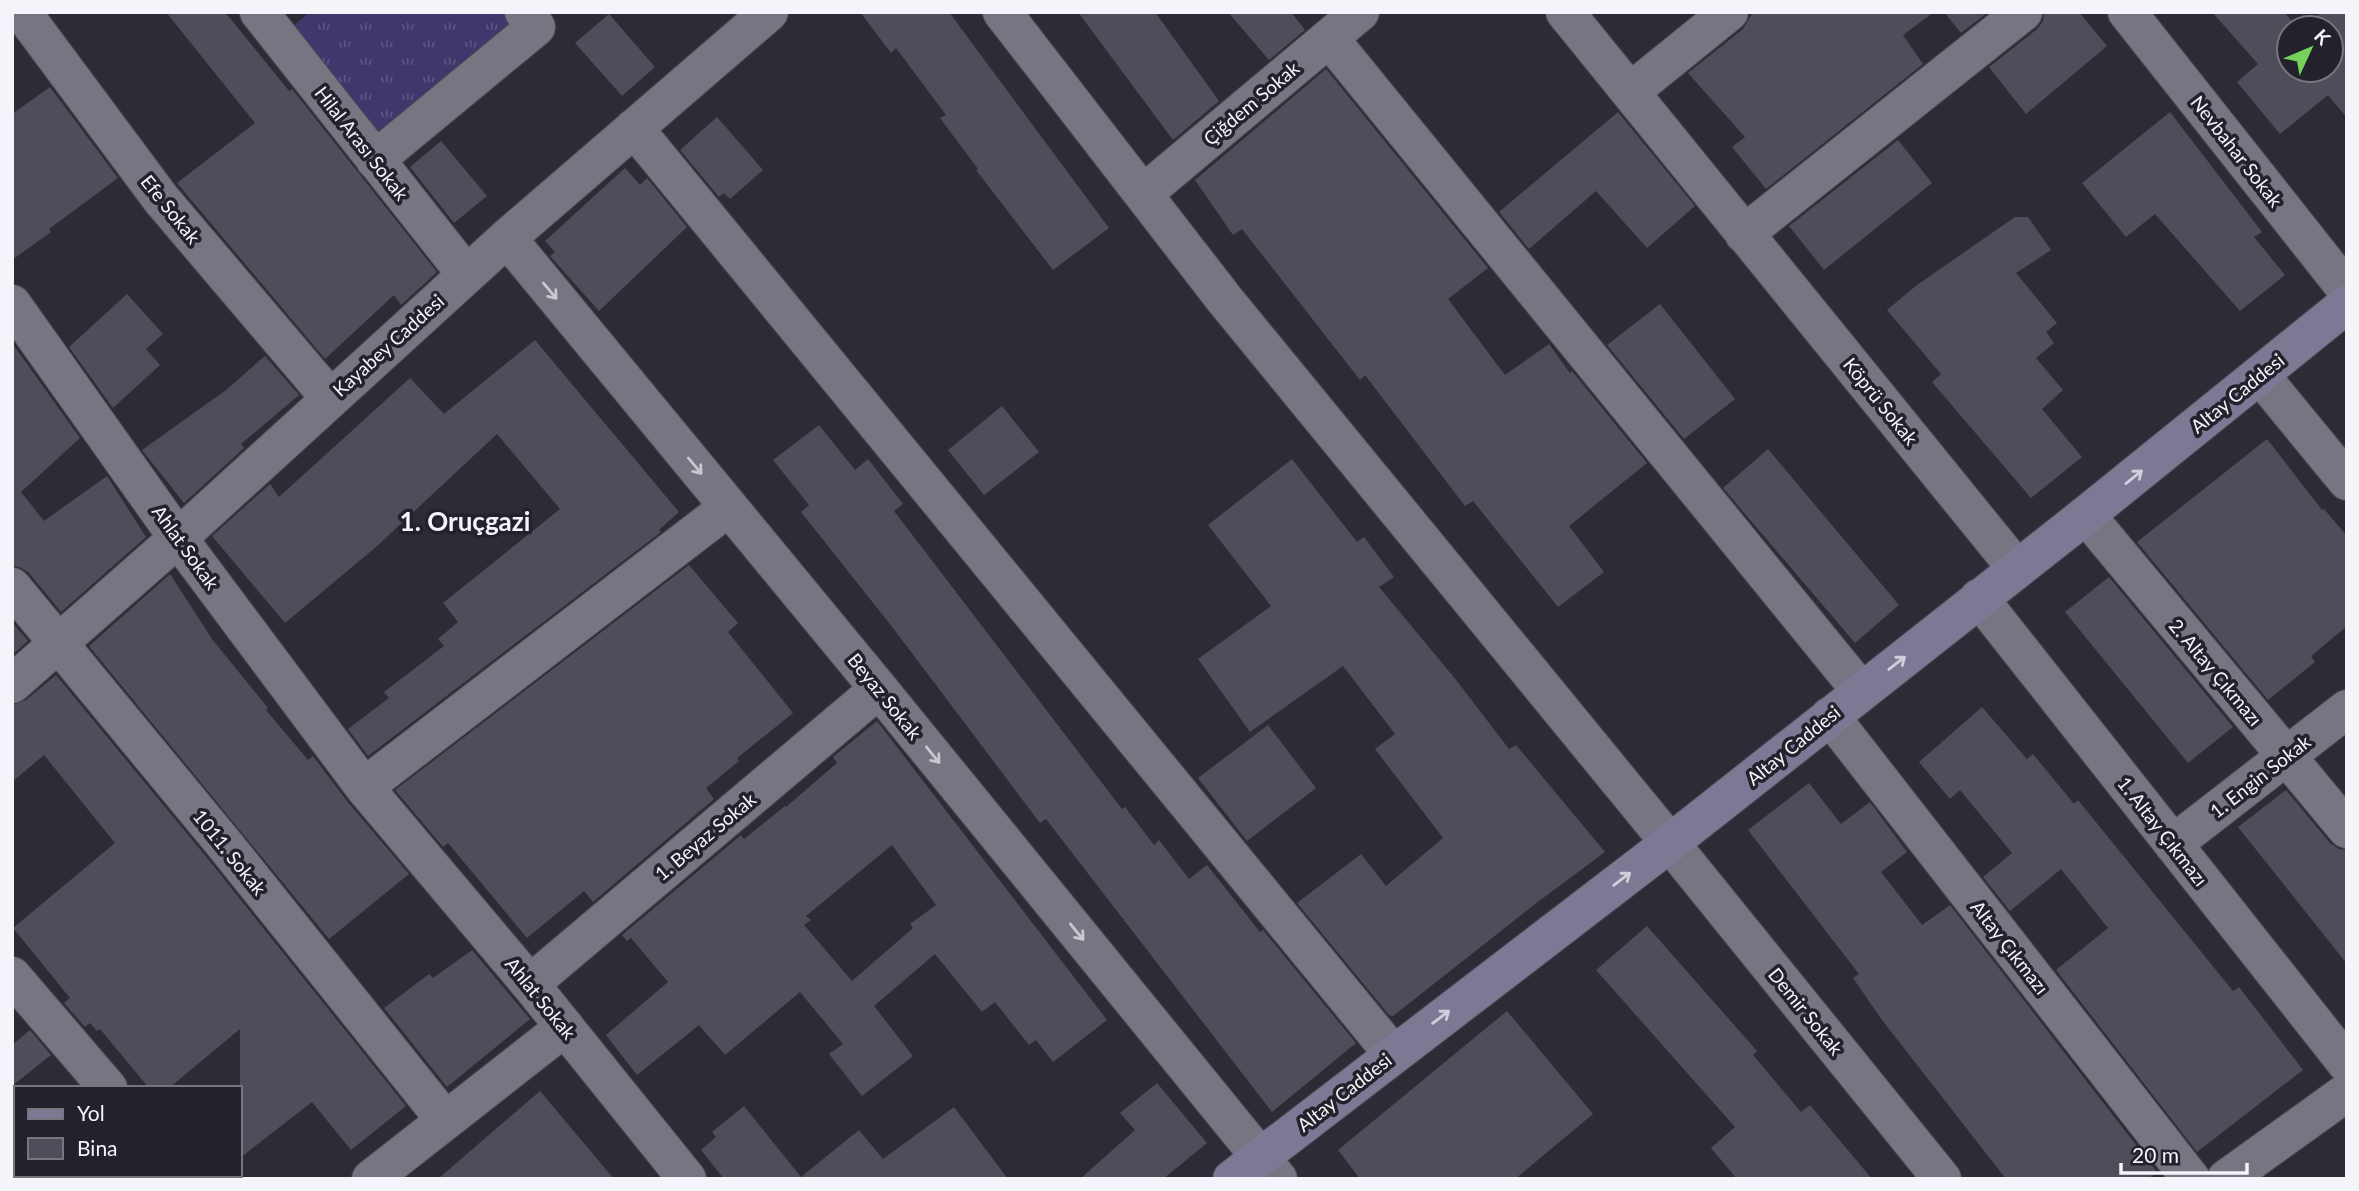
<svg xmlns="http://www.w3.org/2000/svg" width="2359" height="1191" font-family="Lato,sans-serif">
  <defs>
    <pattern id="grass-tufts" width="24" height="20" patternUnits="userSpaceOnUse" patternTransform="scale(1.75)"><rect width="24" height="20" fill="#40376d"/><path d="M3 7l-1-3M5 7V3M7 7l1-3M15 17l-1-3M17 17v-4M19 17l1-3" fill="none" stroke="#5c5583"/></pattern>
  </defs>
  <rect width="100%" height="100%" fill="#2d2c36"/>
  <path fill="url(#grass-tufts)" d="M310,12h201l10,12 -140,114 -90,-110z"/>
  <path fill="#4e4d59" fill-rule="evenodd" d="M166,12h59l64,79 3,-2 145,183 -36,33 -7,-10 -69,64 -148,-176 78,-60z
    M860,12h89l160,216 -56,42 -77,-100 2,-1 -38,-51 6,-3 -50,-67 -5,5z
    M1078,12h77l64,89 -46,39z
    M1228,12h63l14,18 -36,30z
    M1753,12h181l-31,23 20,29 -157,125 -34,-42 13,-10 -57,-64 55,-44z
    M1944,12h44l-27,21z
    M2044,12h35l28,34 -81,68 -37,-47 48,-38 6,-8z
    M2212,12h72l14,16h-9v42h42v-42h-29l20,-16h25v106l-19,-23 -48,39 -43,-52 21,-18z
    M609,14l46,53 -33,29 -47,-53z
    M1326,69l162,199 -40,31 57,76 44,-31 21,29 2,-2 75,92 -78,63 35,46 -46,35 -85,-106 -8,5 -100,-131 -5,5 -118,-151 -9,6 -38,-55z
    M50,87l68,91 -69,51 2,3 -39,28v-146z
    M1618,112l77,94 -48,42 -51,-57 -67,58 -30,-37z
    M2170,112l92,120 -8,5 31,38 -45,36 -85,-97 -29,23 -44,-54z
    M717,117l46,53 -33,29 -6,-6 -5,4 -39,-47z
    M1898,140l34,43 -108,87 -35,-44z
    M441,141l46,55 -33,27 -44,-56z
    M625,168l15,17 7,-7 40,49 -88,84 -49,-55 5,-4 -10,-11z
    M2015,217h13l23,33 -35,23 41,50 -11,9 8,11 -18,15 27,32 -21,19 40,48 -51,41 -99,-116 9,-8 -54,-64 30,-25z
    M127,294l36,40 -17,15 14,16 -47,43 -44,-61z
    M1660,304l75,95 -51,40 -77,-94z
    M535,340l144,172 -20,18 2,2 -293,224 -20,-27 41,-31 -5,-6 60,-46 -6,-7 20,-17 -15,-19 117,-94 -63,-75 -121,113 -91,76 -73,-87 58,-52 9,13 131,-119 34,36z
    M12,343l68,95 -59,54 23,29 63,-45 39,61 -85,75 -32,-39 -9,-6 -8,-1z
    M265,356l34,39 -58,49 3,4 -60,55 -42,-53 84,-60z
    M1002,406l37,46 -55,43 -36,-45z
    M819,425l36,45 13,-11 35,45 -9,7 228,298 3,-2 29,38 5,-5 30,39 18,-14 53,67 3,-2 93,113 -84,69 -226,-293 -6,4 -147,-195 -92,-116 8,-7 -36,-45z
    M2267,439l55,71 2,-1 23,27v90l-36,30 4,6 -47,38 -131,-158z
    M1768,449l131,156 -44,38 -132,-155z
    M1292,459l65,83 7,-5 30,40 -15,10 78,94 52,68 7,-4 89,107 -66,49 -146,115 -4,-1 -92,-112 64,-49 25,32 57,-48 -68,-89 20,-15 -52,-68 -93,66 -52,-73 73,-53 -63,-81z
    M689,565l49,58 -10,9 65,81 -56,45 2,3 -33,27 8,11 -121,103 -9,-11 -57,47 -79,-95 -5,4 -48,-57z
    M170,574l42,65 56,69 -2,2 42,50 5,-4 34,45 62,73 -80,65 -240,-293z
    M2109,577l124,150 -45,36 -123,-151z
    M12,622l16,19 -16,14z
    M56,675l152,184 198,247 -55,44 -39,-48 -72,56v-129l-71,59h-20l-49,-59 -3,2 -7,-8 -5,4 -21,-24 6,-5 -57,-70 102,-85 -71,-88 -32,27v-77l14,-5z
    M1982,707l45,52 6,-5 41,50 4,-4 155,191 6,-4 64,83 -106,82 -141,-182 52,-42 -47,-59 -51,42 -27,-34 29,-24 -52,-63 -10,9 -31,-37z
    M877,721l230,299 -54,42 -17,-22 -7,5 -34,-43 -13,10 -47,-58 -61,52 39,50 -51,40 -33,-42 14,-10 -43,-52 -75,63 -26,-30 -62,50 -31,-40 62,-53 -37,-44 -4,3 -5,-6 119,-100 3,4 41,-33 1,1 51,-44 -4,-6zM892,845l44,60 -26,19 3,4 -61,53 -48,-56 7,-5 -5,-4z
    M1268,725l48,63 -69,53 -49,-63z
    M1809,783l32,41 29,-22 37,50 -26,20 41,53 28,-20 207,267 -9,7h-142l-124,-159 -29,-42 6,-4 -111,-144z
    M2286,790l44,53 9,6 8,1v114l-109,-137z
    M1647,926l110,125 -4,4 48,57 9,-7 62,74h-135l-26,-31 24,-21 -139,-157z
    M472,950l58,69 -83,68 -63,-79 45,-34 4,4z
    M1507,1011l86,103 -78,65h-155l-22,-29z
    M30,1030l21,25 -39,31v-41z
    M1157,1083l50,60 -44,36h-83l55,-49 -15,-17z
    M540,1091l74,88h-176l60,-52z
    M744,1106l57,71 58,-47 24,29 71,-52 54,72h-284l-23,-29 15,-13 -4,-5z"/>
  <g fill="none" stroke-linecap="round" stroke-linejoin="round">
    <defs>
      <path id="street" d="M22,12l139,187 169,199
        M259,12l207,262
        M1002,12l223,288 445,543 272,336
        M1565,12l452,557
        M2127,12l220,278
        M1329,38l532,653
        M1630,92l99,-80
        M634,128l759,926
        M375,160l161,-133 -12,-15
        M1143,194l217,-182
        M1744,234l279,-222
        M507,238l372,451 399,490
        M12,304l166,234 186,249 166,197 157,195
        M2260,375l87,106
        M2086,515l261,314
        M12,587l213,258 220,275
        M1979,598l368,466
        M12,684l166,-146 329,-300 262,-226
        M1830,716l361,463
        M364,787l365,-280
        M2173,844l174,-135
        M12,976l96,112
        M530,984l349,-295
        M184,1175l3,4
        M127,1179l4,-4
        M371,1179l194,-152
        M2226,1179l121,-87"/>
      <path id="secondary" d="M1232,1179l438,-336 416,-328 261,-211"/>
    </defs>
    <use href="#street" stroke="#4b4a52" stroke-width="40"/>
    <use href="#secondary" stroke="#4b4a52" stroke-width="40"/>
    <use href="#street" stroke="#767682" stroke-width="38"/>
    <use href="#secondary" stroke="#7b7994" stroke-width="38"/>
  </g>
  <defs><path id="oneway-shaft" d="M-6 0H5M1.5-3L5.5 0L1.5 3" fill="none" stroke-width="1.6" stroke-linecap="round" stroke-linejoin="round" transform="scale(1.75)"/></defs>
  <g stroke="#c8c8d1">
    <use href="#oneway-shaft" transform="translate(550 291) rotate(50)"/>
    <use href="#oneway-shaft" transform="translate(695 466) rotate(50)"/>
    <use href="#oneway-shaft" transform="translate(933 755) rotate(51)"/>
    <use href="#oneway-shaft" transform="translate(1077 932) rotate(51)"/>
  </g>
  <g stroke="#d0cfdc">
    <use href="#oneway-shaft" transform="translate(2134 477) rotate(-39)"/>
    <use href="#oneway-shaft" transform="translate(1897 663) rotate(-38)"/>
    <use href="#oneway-shaft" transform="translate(1622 879) rotate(-37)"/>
    <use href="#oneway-shaft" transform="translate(1441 1017) rotate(-37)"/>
  </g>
  <g text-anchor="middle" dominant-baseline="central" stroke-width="7" stroke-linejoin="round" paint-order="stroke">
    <g font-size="19" fill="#f4f4fb" stroke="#23222c">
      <text transform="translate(1251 103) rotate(-40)">Çiğdem Sokak</text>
      <text transform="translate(362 143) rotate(52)">Hilal Arası Sokak</text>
      <text transform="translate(2237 151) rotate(52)">Nevbahar Sokak</text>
      <text transform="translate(171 209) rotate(51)">Efe Sokak</text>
      <text transform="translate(388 345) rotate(-42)">Kayabey Caddesi</text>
      <text transform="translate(2237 393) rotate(-39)">Altay Caddesi</text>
      <text transform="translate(1881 401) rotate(51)">Köprü Sokak</text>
      <text transform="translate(186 547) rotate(54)">Ahlat Sokak</text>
      <text transform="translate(2216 672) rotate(50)">2. Altay Çıkmazı</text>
      <text transform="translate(885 696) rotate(51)">Beyaz Sokak</text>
      <text transform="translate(1793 745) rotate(-39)">Altay Caddesi</text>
      <text transform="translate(2260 776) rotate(-38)">1. Engin Sokak</text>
      <text transform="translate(2163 831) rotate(52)">1. Altay Çıkmazı</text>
      <text transform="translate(705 836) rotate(-40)">1. Beyaz Sokak</text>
      <text transform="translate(230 852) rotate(51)">1011. Sokak</text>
      <text transform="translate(2010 947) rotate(52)">Altay Çıkmazı</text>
      <text transform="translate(541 998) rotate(51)">Ahlat Sokak</text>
      <text transform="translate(1806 1011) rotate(51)">Demir Sokak</text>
      <text transform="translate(1344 1092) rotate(-38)">Altay Caddesi</text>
    </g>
    <g font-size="26" font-weight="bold" fill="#f4f4fb" stroke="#23222c">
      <text x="465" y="521">1. Oruçgazi</text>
    </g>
  </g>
  <rect width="2359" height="1191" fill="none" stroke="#f4f4fb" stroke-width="28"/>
  <rect x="14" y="1086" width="228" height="91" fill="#23222c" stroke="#77767f" stroke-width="2"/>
  <rect x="28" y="1109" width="35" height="10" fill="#7b7994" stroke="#77767f" stroke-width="2"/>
  <text x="77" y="1121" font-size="21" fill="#f4f4fb">Yol</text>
  <rect x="28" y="1138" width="35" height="21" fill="#4e4d59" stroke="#77767f" stroke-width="2"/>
  <text x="77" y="1156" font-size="21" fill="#f4f4fb">Bina</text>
  <g transform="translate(2310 49) rotate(46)"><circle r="33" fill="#23222c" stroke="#77767f" stroke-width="2"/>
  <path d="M0-5L12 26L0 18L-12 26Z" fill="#76d25a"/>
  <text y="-10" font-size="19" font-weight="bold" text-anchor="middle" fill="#f4f4fb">K</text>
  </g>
  <path d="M2121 1163v10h126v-10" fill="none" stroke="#f4f4fb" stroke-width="3.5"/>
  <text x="2132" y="1163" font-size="21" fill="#f4f4fb" stroke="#23222c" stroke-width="5" paint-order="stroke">20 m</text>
</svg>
